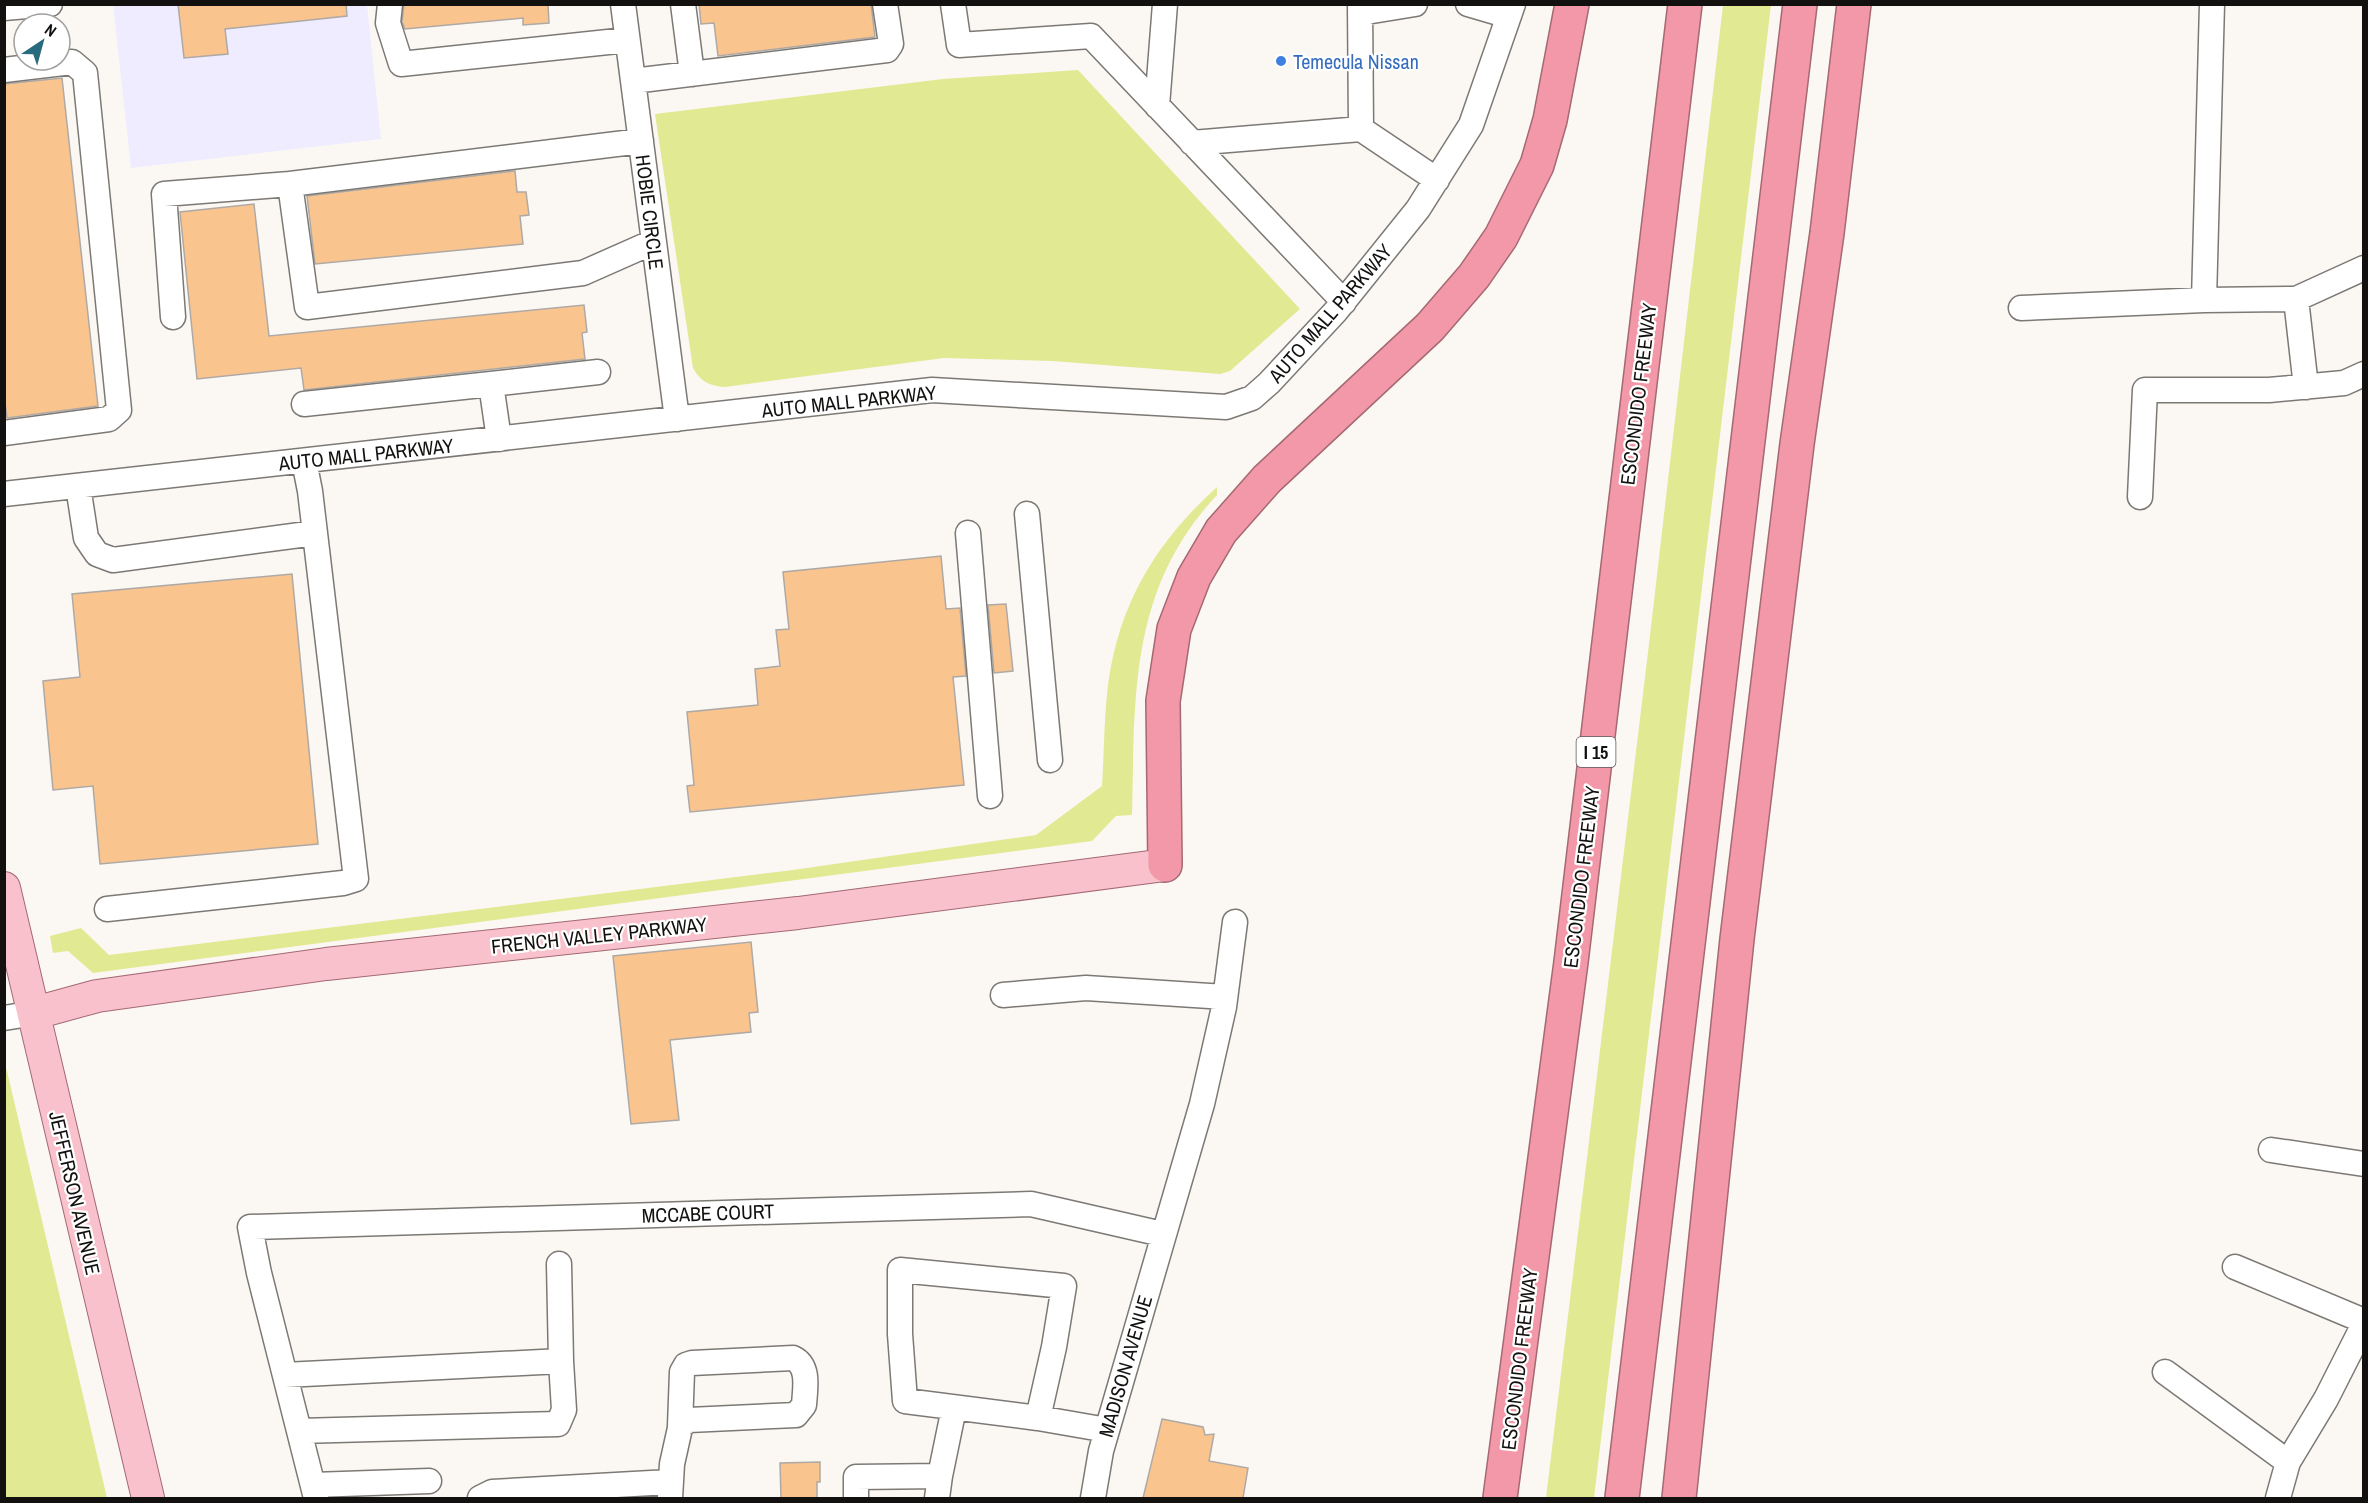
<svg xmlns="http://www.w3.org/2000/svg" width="2368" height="1503" font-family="'Archivo Narrow',sans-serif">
  <rect width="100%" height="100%" fill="#fbf8f3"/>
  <path fill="#eeecfe" d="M113,5h254l14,134 -250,29z"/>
  <path fill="#e1e993" d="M1723,5h48l-177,1493h-48l103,-854z
    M1078,70l222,239 -70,62 -10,3 -168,-13 -108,-3 -219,29c-16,-1 -25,-6 -32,-19l-38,-254 288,-35z
    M1217,487v8c-88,94 -82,200 -85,320l-16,1 -24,25 -999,132 -25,-22 -15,2 -3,-17 31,-8 28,27 684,-85 243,-35 66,-49c2,-31 2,-62 5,-92 9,-86 47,-150 110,-207z
    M5,1067l2,4 100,427h-102z"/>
  <path fill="#fac48f" stroke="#aea9a5" stroke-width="1.5" d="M178,4h168l1,12 -122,13 3,25 -44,4z
    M404,4h144l1,19 -26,2v-7l-118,11 -3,-7z
    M699,4h172l4,33 -157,19 -4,-33 -13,1z
    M62,78l36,328 -91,12 -3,-24v-310z
    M515,171l2,21h9l3,23 -9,1 3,28 -208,20 -8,-68z
    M254,204l15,132 315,-31 3,27 -5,1 3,26 -281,31 -3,-22 -104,11 -17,-167z
    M941,556l5,53 14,-1 6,68 -13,1 11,108 -274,27 -3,-26 7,-1 -7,-73 71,-7 -3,-36 25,-3 -4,-36 13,-1 -6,-57z
    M292,574l26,270 -218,20 -7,-78 -40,4 -10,-109 37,-4 -8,-83z
    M1006,604l7,67 -19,2 -6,-68z
    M751,942l7,70 -9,1 2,19 -81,8 9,80 -48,4 -18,-168z
    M1162,1419l41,8 2,8 9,-1 -5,27 39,7 -5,30h-100z
    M820,1462v20h-3v16h-36l-1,-35z"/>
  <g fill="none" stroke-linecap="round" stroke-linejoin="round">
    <defs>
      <path id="minor" d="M390,4l-2,19 13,41 226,-24
        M623,4l54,415
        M683,4l9,70
        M953,4l6,41 132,-9 253,266
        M1360,4l1,125 76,51
        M1468,4l41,12
        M4,8l46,-4
        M1360,13l55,-9
        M4,70l68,-8 13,11 34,337 -10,9 -105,14
        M633,81l254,-31 4,-6 -6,-40
        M1157,106l8,-102
        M641,141l-351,43 17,123 276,-34 70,-31
        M1192,143l169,-14
        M2296,299l10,88
        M2204,300l8,-296
        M2021,308l183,-8 92,-1 68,-31
        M173,317l-9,-123 126,-10
        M304,404l187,-20
        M499,439l-8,-55 107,-12
        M78,486l8,52 11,16 16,6 202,-27
        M4,494l928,-104 294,17 26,-9 17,-15 67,-72 82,-102 53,-84 42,-121
        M2140,497l5,-107h124l75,-7 20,-9
        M1027,514l23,246
        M968,533l22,263
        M107,909l236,-26 13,-4 -46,-388 -6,-30
        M1003,995l83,-7 139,9
        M4,1018l31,-5
        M2271,1150l93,14
        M2235,1267l129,54
        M2165,1372l123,90
        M285,1375l276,-14 -2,-97
        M1038,1418l16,-71 10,-61 -164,-16v64l5,67 133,17 69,12
        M299,1431l259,-7 6,-14 -3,-49
        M313,1485l116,-4
        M316,1498l-57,-225 -9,-46 781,-23 131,30
        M480,1498l12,-6 177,-10
        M670,1498l2,-34 8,-36v-2l2,-54 4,-7 6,-2 101,-5c17,8 12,31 11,47l-8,10 -107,5 -9,6
        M856,1498v-21l84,-1 14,-68
        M937,1498l3,-22
        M1093,1498l8,-47 101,-347 22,-97 11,-85
        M2278,1498l10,-36 38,-63 38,-75"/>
      <path id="major" d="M4,888l144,610
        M35,1013l62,-17 229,-32 472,-51 367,-48"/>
      <path id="highway" d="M1165,865l-2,-164 11,-72 20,-52 27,-46 46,-52 163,-152 44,-51 27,-39 36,-72 13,-45 22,-116
        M1500,1498l71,-536 114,-958
        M1622,1498l178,-1494
        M1679,1498l58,-559 60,-495 30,-211 27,-229"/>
    </defs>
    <use href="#minor" stroke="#7c7975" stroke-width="27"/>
    <use href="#major" stroke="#a46972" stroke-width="34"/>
    <use href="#highway" stroke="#a46972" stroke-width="36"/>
    <use href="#minor" stroke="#fff" stroke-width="24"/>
    <use href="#major" stroke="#f8c1cb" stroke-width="32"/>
    <use href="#highway" stroke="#f398a8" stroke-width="33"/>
  </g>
  <circle fill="#3f7fe0" stroke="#fff" stroke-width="2" cx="1281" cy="61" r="6"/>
  <g text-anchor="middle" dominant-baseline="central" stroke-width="4.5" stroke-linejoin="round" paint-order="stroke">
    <rect fill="#fff" stroke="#595857" stroke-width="1.5" x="1576.5" y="737" width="39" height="30" rx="4.5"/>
    <g font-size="18" font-weight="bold" fill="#12110f">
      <text x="1596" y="752">I 15</text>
    </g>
    <g font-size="20" fill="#366cbe" stroke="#fff" text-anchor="start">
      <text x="1293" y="61">Temecula Nissan</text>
    </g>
    <g font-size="20" fill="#12110f" stroke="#fff">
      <text transform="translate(650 212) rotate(83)">HOBIE CIRCLE</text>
      <text transform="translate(1330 313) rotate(-49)">AUTO MALL PARKWAY</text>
      <text transform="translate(1638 394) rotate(-83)">ESCONDIDO FREEWAY</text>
      <text transform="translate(849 401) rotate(-6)">AUTO MALL PARKWAY</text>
      <text transform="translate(366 454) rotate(-6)">AUTO MALL PARKWAY</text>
      <text transform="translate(1581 877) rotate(-83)">ESCONDIDO FREEWAY</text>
      <text transform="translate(599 935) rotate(-6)">FRENCH VALLEY PARKWAY</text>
      <text transform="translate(75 1193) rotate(77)">JEFFERSON AVENUE</text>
      <text transform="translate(708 1213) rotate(-2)">MCCABE COURT</text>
      <text transform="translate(1519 1359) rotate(-83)">ESCONDIDO FREEWAY</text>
      <text transform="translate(1125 1366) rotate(-74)">MADISON AVENUE</text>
    </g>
  </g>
  <rect width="2368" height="1503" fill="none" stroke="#12110f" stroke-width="12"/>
  <g transform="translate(42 42) rotate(36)"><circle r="28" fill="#ffffff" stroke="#a0a09f" stroke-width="1.5"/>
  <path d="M0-4.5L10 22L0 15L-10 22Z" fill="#296b7e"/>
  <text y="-9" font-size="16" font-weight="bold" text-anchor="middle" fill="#12110f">N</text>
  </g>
</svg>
